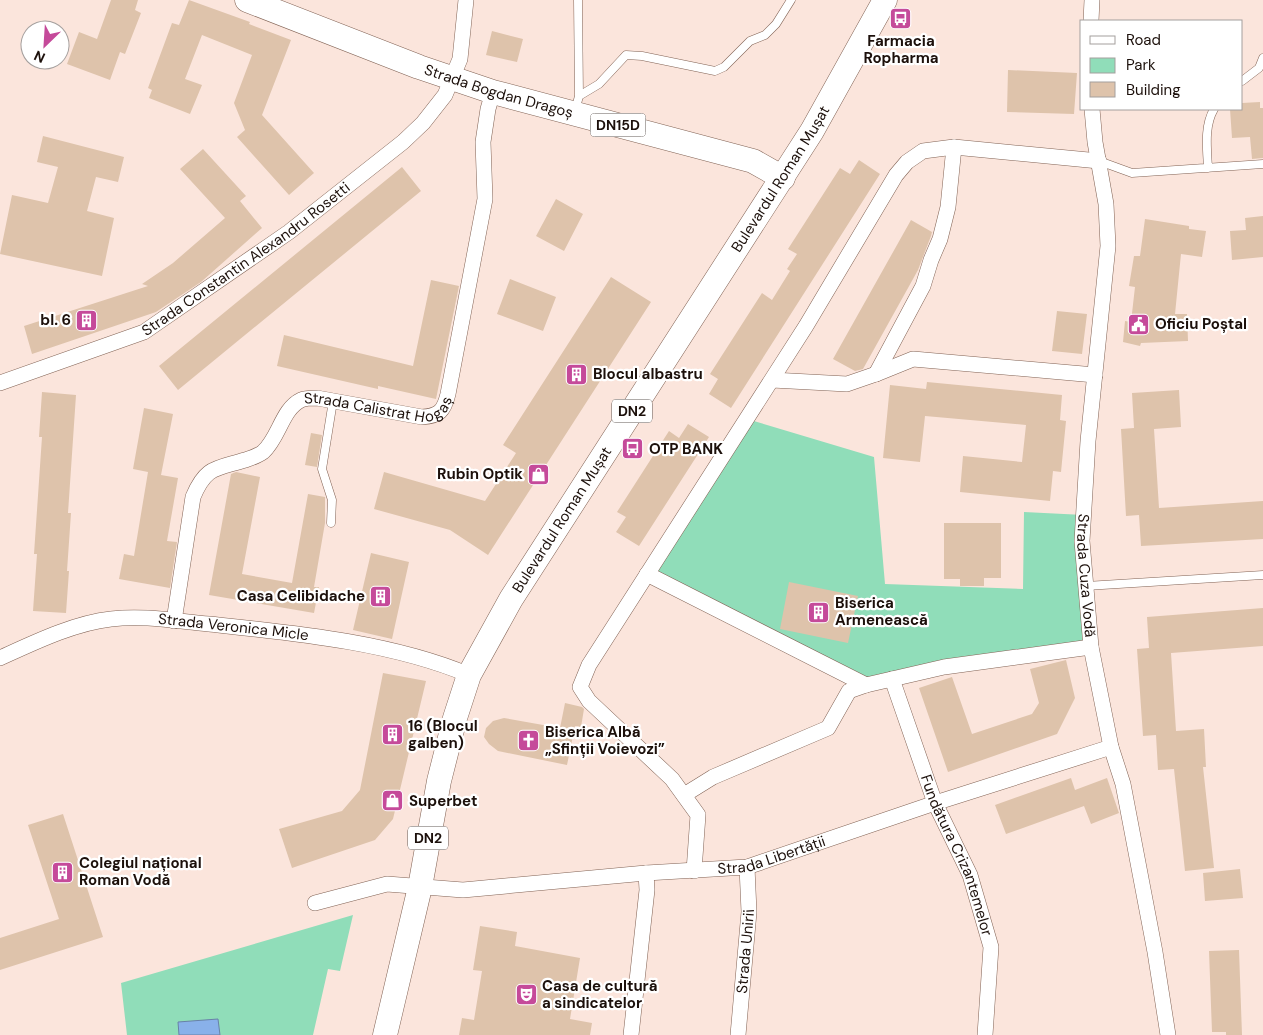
<svg xmlns="http://www.w3.org/2000/svg" width="1263" height="1035" font-family="'DM Sans',sans-serif">
  <rect width="100%" height="100%" fill="#fbe5dc"/>
  <path fill="#90ddb9" d="M747,419l127,38 11,127 138,5 1,-77 60,3 7,132 -225,38 -219,-111z
    M353,915l-13,56 -12,-2 -15,66h-186l-6,-52z"/>
  <path fill="#89b1ea" stroke="#6881a7" d="M218,1019l2,16h-41l-1,-13z"/>
  <path fill="#dec3ab" d="M111,0h27l-3,10 6,3 -16,41 -5,-2 -10,28 -43,-16 12,-32 18,7z
    M189,0l61,22 -1,2 42,16 -29,75 52,58 -25,22 -52,-58 8,-7 -11,-27 18,-48 -50,-20 -17,44 17,6 -12,29 -41,-16 3,-8 -4,-2 24,-65 7,2z
    M492,31l31,8 -6,23 -31,-7z
    M1008,70l69,3 -3,41 -67,-2z
    M1260,102v6h3v50l-11,1 -2,-22 -18,1 -2,-29h12v-6z
    M43,136l81,21 -6,25 -22,-5 -9,34 27,7 -12,58 -102,-22 12,-59 36,8 10,-36 -21,-5z
    M203,149l43,47 -6,5 22,27 -61,54 -45,30 -124,42 -8,-28 124,-40 -6,-2 31,-21 52,-45 -45,-49z
    M859,160l21,14 -149,234 -22,-14 9,-15 -8,-5 52,-81 10,7 18,-29 -3,-2 10,-15 -9,-5 52,-81 10,6z
    M402,167l19,24 -243,199 -19,-24z
    M556,199l27,15 -19,37 -28,-15z
    M1263,216v41l-31,3 -2,-29 16,-1 -1,-12z
    M1145,219l44,7v3l17,2 -4,26 -21,-3 -6,60h12l1,27 -47,2 -1,3 -17,-4 2,-21 6,1 4,-35 -6,-1 5,-30h6z
    M911,220l21,12 -1,4 -13,34 -55,99 -8,2 -22,-12z
    M611,277l40,25 -163,253 -38,-25 -76,-21 10,-37 101,29 31,-48 -13,-8z
    M510,279l46,18 -13,34 -46,-17z
    M431,280l28,6 -23,113 -58,-13v3l-101,-23 7,-31 129,31z
    M1057,311l30,3 -5,40 -30,-3z
    M927,382l135,13 -2,25 6,1 -5,51 -8,-1 -3,30 -90,-9 3,-36 59,6 4,-37 -101,-9 -5,46 -37,-4 7,-73 36,4z
    M1179,390l2,37 -27,2 5,79 104,-7v38l-122,7 -2,-31 -13,1 -5,-87 13,-1 -2,-35z
    M42,392l34,3 -8,118h3l-4,58h2l-3,42 -33,-2 4,-57h-3l8,-117h-3z
    M144,408l29,6 -12,61 17,3 -11,63 10,1 -7,46 -51,-9 5,-25 10,2 14,-84 -15,-3z
    M688,424l21,13 -70,109 -23,-14 10,-15 -9,-5 52,-81 10,7z
    M311,433l11,2 -5,32 -12,-2z
    M236,472l24,5 -18,97 50,9 16,-89 17,3v26l-11,64h5l-5,26 -105,-18 22,-121z
    M944,523h57v55h-17v8h-24v-7h-16z
    M371,553l38,9 -17,77 -39,-9z
    M789,582l69,14 -10,47 -68,-14z
    M1263,608v38l-92,7 5,78 28,-2 2,38h-3l11,101 -29,3 -11,-102 -16,1 -2,-35 -13,1 -6,-87 12,-1 -2,-31z
    M1066,660l9,38 -18,36 -109,38 -29,-84 33,-11 20,57 60,-20 7,-11 -9,-34z
    M383,673l43,8 -33,138 -18,21 -83,28 -13,-39 63,-18 18,-21z
    M565,703l17,4 2,2 -3,18 -6,-1 -8,39 -69,-14 -9,-7 -5,-7 2,-9 7,-7 11,-3 56,10z
    M1071,778l4,12 32,-12 12,35 -28,11 -7,-18 -78,28 -11,-29z
    M63,814l40,123 -103,33v-32l59,-19 -31,-94z
    M1240,869l3,29 -38,3 -2,-28z
    M480,926l37,6 -2,14 65,12 -10,61 22,4 -2,12h-131l3,-17 12,2 8,-49 -9,-1z
    M1239,950l3,85h-16v-3h-14l-3,-81z"/>
  <g fill="none" stroke-linecap="round" stroke-linejoin="round">
    <defs>
      <path id="service" d="M578,0l1,96
        M1242,81l17,-13 4,-10
        M575,111l4,-15 20,-12 27,-29 16,1 73,15 9,-4 26,-26 15,-6 11,-11 15,-24
        M1099,161l33,12 131,-9
        M1208,168c-1,-20 -4,-42 6,-59
        M331,523l1,-23 -10,-31 11,-68
        M1086,586l177,-11"/>
      <g id="minor">
        <path d="M1091,21l1,-21"/>
        <path id="s1" d="M1092,109l3,33 11,62 2,42 -20,195 -6,100 9,106 20,100 12,37 32,168 13,83"/>
        <path d="M876,374l47,-88 8,-26 9,-21 8,-32 6,-60"/>
        <path d="M772,380l75,4 29,-10 37,-15 182,16"/>
        <path id="s2" d="M0,383l144,-51 145,-100 114,-90 20,-19 22,-28 15,-36 6,-59"/>
        <path d="M647,574l219,111"/>
        <path id="s3" d="M174,621l19,-124c13,-31 23,-28 52,-37 6,-2 13,-4 18,-8 16,-14 19,-43 38,-52 4,-2 11,-2 16,-2l105,19c17,-1 22,-6 26,-23l37,-195 -2,-57 5,-33 5,-17"/>
        <path id="s4" d="M0,658c33,-15 74,-35 111,-39 32,-4 65,2 98,5 84,9 182,18 260,51"/>
        <path id="s5" d="M892,679l43,124 35,72 21,72 -6,88"/>
        <path d="M684,795l29,-18 115,-49 21,-37 17,-6 78,-18 147,-20"/>
        <path d="M694,871l4,-56 -26,-36 -83,-78 -9,-14 9,-22 217,-339 90,-151 11,-13 16,-11 31,-4 145,14"/>
        <path id="s6" d="M315,903l72,-19 76,6 183,-17 101,-6 188,-64 176,-56"/>
        <path d="M631,1035l16,-145 -1,-17"/>
        <path id="s7" d="M738,1035l11,-123 -2,-45"/>
      </g>
      <g id="primary">
        <path id="s8" d="M247,0l172,67 74,25 260,69 30,17"/>
        <path id="s9" d="M385,1035l35,-148 19,-106 16,-63 14,-43 42,-76 301,-468 73,-131"/>
      </g>
    </defs>
    <use href="#service" stroke="#826355" stroke-width="9"/>
    <use href="#minor" stroke="#826355" stroke-width="16"/>
    <use href="#primary" stroke="#826355" stroke-width="25"/>
    <use href="#service" stroke="#fff" stroke-width="8"/>
    <use href="#minor" stroke="#fff" stroke-width="15"/>
    <use href="#primary" stroke="#fff" stroke-width="24"/>
  </g>
  <defs>
    <symbol id="bus-square" viewBox="-11 -11 22 22"><rect x="-9" y="-9" width="18" height="18" rx="4" fill="#c54a9a" stroke="#fff"/><path d="M-5-6H5V4H4V6H2V4H-2V6H-4V4H-5ZM-3.5-4V0h7V-4ZM-3.5 1.2v1.5H-2V1.2ZM2 1.2v1.5H3.5V1.2Z" fill="#fff"/></symbol>
    <symbol id="building-square" viewBox="-11 -11 22 22"><rect x="-9" y="-9" width="18" height="18" rx="4" fill="#c54a9a" stroke="#fff"/><path d="M-4-6H4V6H1V3H-1V6H-4ZM-2.5-4.3h1.7v1.8h-1.7ZM.8-4.3h1.7v1.8H.8ZM-2.5-1h1.7V.8h-1.7ZM.8-1h1.7V.8H.8Z" fill="#fff"/></symbol>
    <symbol id="civic-square" viewBox="-11 -11 22 22"><rect x="-9" y="-9" width="18" height="18" rx="4" fill="#c54a9a" stroke="#fff"/><path d="M-.6-6.5H3V-4.5H.6V-3L4-1V1h2V6H-6V1h2V-1L-.6-3ZM-1.2 2.5V6h2.4V2.5Z" fill="#fff"/></symbol>
    <symbol id="shop-square" viewBox="-11 -11 22 22"><rect x="-9" y="-9" width="18" height="18" rx="4" fill="#c54a9a" stroke="#fff"/><path d="M-5-2.5h2.3a2.7 3.5 0 0 1 5.4 0H5L5.5 6h-11ZM-1.5-2.5h3a1.5 2.3 0 0 0-3 0Z" fill="#fff"/></symbol>
    <symbol id="church-square" viewBox="-11 -11 22 22"><rect x="-9" y="-9" width="18" height="18" rx="4" fill="#c54a9a" stroke="#fff"/><path d="M-1.2-6h2.4v3.5h3.3v2.4h-3.3V6h-2.4V-.1h-3.3v-2.4h3.3Z" fill="#fff"/></symbol>
    <symbol id="theatre-square" viewBox="-11 -11 22 22"><rect x="-9" y="-9" width="18" height="18" rx="4" fill="#c54a9a" stroke="#fff"/><path d="M-5-5.5Q0-4 5-5.5V0Q5 5 0 6Q-5 5-5 0ZM-3.3-2.5H-1v1.5H-3.3ZM1-2.5H3.3v1.5H1ZM-2.8 1Q0 5.5 2.8 1Z" fill="#fff"/></symbol>
  </defs>
  <g fill-rule="evenodd">
    <use href="#bus-square" x="888" y="6" width="25" height="25"/>
    <use href="#building-square" x="74" y="308" width="25" height="25"/>
    <use href="#civic-square" x="1126" y="312" width="25" height="25"/>
    <use href="#building-square" x="564" y="362" width="25" height="25"/>
    <use href="#bus-square" x="620" y="436" width="25" height="25"/>
    <use href="#shop-square" x="526" y="462" width="25" height="25"/>
    <use href="#building-square" x="368" y="584" width="25" height="25"/>
    <use href="#building-square" x="806" y="600" width="25" height="25"/>
    <use href="#building-square" x="380" y="722" width="25" height="25"/>
    <use href="#church-square" x="516" y="728" width="25" height="25"/>
    <use href="#shop-square" x="380" y="788" width="25" height="25"/>
    <use href="#building-square" x="50" y="860" width="25" height="25"/>
    <use href="#theatre-square" x="514" y="982" width="25" height="25"/>
  </g>
  <g text-anchor="middle" dominant-baseline="central" stroke-width="4.5" stroke-linejoin="round" paint-order="stroke">
    <g fill="#fff" stroke="#605854" stroke-width="1">
      <rect x="590.5" y="113.5" width="55" height="23" rx="4"/>
      <rect x="612" y="399.5" width="40" height="23" rx="4"/>
      <rect x="408" y="826.5" width="40" height="23" rx="4"/>
    </g>
    <g font-size="14" font-weight="bold" fill="#1c100b">
      <text x="618" y="125">DN15D</text>
      <text x="632" y="411">DN2</text>
      <text x="428" y="838">DN2</text>
    </g>
    <g font-size="15" font-weight="bold" fill="#1c100b" stroke="#fff" text-anchor="start">
      <text x="901" y="41" text-anchor="middle">Farmacia<tspan x="901" dy="17">Ropharma</tspan></text>
      <text x="71" y="320" text-anchor="end">bl. 6</text>
      <text x="1155" y="324">Oficiu Poștal</text>
      <text x="593" y="374">Blocul albastru</text>
      <text x="649" y="449">OTP BANK</text>
      <text x="523" y="474" text-anchor="end">Rubin Optik</text>
      <text x="365" y="596" text-anchor="end">Casa Celibidache</text>
      <text x="835" y="603">Biserica<tspan x="835" dy="17">Armenească</tspan></text>
      <text x="408" y="726">16 (Blocul<tspan x="408" dy="17">galben)</tspan></text>
      <text x="545" y="732">Biserica Albă<tspan x="545" dy="17">„Sfinții Voievozi”</tspan></text>
      <text x="409" y="801">Superbet</text>
      <text x="79" y="863">Colegiul național<tspan x="79" dy="17">Roman Vodă</tspan></text>
      <text x="542" y="986">Casa de cultură<tspan x="542" dy="17">a sindicatelor</tspan></text>
    </g>
    <g font-size="15" fill="#1c100b" stroke="#fff">
      <text stroke="none"><textPath href="#s8" startOffset="268">Strada Bogdan Dragoș</textPath></text>
      <text stroke="none"><textPath href="#s9" startOffset="956">Bulevardul Roman Mușat</textPath></text>
      <text stroke="none"><textPath href="#s2" startOffset="278">Strada Constantin Alexandru Rosetti</textPath></text>
      <text stroke="none"><textPath href="#s3" startOffset="359">Strada Calistrat Hogaș</textPath></text>
      <text stroke="none"><textPath href="#s9" startOffset="551">Bulevardul Roman Mușat</textPath></text>
      <text stroke="none"><textPath href="#s1" startOffset="469">Strada Cuza Vodă</textPath></text>
      <text stroke="none"><textPath href="#s4" startOffset="241">Strada Veronica Micle</textPath></text>
      <text stroke="none"><textPath href="#s6" startOffset="462">Strada Libertății</textPath></text>
      <text stroke="none"><textPath href="#s5" startOffset="188">Fundătura Crizantemelor</textPath></text>
      <text stroke="none"><textPath href="#s7" startOffset="84">Strada Unirii</textPath></text>
    </g>
  </g>
  <rect x="1080" y="20" width="162" height="90" fill="#ffffff" stroke="#a49f9d"/>
  <rect x="1090" y="36" width="25" height="8" fill="#ffffff" stroke="#a49f9d"/>
  <text x="1126" y="45" font-size="15" fill="#1c100b">Road</text>
  <rect x="1090" y="58" width="25" height="15" fill="#90ddb9" stroke="#a49f9d"/>
  <text x="1126" y="70" font-size="15" fill="#1c100b">Park</text>
  <rect x="1090" y="82" width="25" height="15" fill="#dec3ab" stroke="#a49f9d"/>
  <text x="1126" y="95" font-size="15" fill="#1c100b">Building</text>
  <g transform="translate(45 45) rotate(205)"><circle r="24" fill="#ffffff" stroke="#a49f9d"/>
  <path d="M0-4L9 19L0 12L-9 19Z" fill="#c54a9a"/>
  <text y="-8" font-size="14" font-weight="bold" text-anchor="middle" fill="#1c100b">N</text>
  </g>
</svg>
